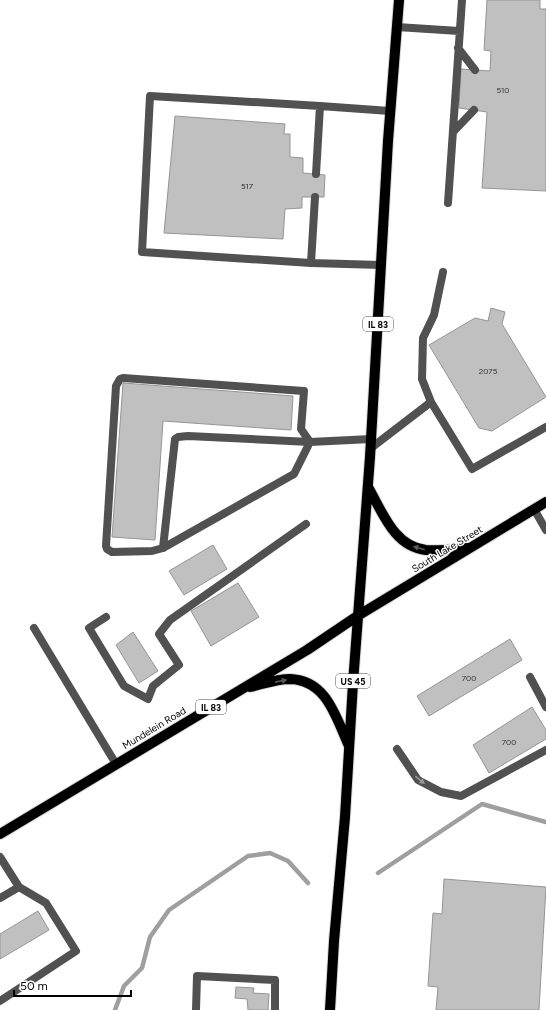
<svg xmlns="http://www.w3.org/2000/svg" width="546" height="1010" font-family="Figtree,sans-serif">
  <rect width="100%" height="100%" fill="#fff"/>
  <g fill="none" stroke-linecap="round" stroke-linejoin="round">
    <path stroke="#9f9f9f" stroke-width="4.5" d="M378,873l104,-69 64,18
      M115,1010l9,-24 18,-18 8,-31 19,-27 79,-54 22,-3 18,8 20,22"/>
  </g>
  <path fill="#c0c0c0" stroke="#959595" d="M487,0h53v9h6v182l-64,-3 5,-76 -28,-4 2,-39 29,2 1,-20 -7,-1z
    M175,116l110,8 -1,10h6v23l13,1v15l22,2 -1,22h-22v11l-17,1 -2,30 -119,-6z
    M491,308l14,4 -3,12 44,73 -54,34 -13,-3 -50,-83 46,-27 13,3z
    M123,383l170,13 -2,34 -128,-9 -8,119 -43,-3z
    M213,545l14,24 -43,26 -15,-24z
    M238,583l21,34 -48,29 -20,-35z
    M133,632l25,39 -19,12 -23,-38z
    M510,639l12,21 -93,56 -12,-20z
    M532,707l14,23v9l-57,34 -16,-28z
    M444,879l102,8 -7,123h-103l2,-23 -10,-1 5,-73 9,1z
    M38,911l11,19 -49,29v-25z
    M236,987l18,1 -1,5 16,1 -1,16h-20l-1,-11 -12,-1z"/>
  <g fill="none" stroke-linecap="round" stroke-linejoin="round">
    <defs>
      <path id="primary" d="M368,487c14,24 26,60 58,63 14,1 28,-1 42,-2
        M250,687c13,-3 27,-8 40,-8 37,1 46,39 59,67
        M0,834l307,-184 52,-35 187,-113
        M330,1010l4,-69 11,-124 8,-134 17,-226 18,-316 11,-141"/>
    </defs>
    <use href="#primary" stroke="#dbdbdb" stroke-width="12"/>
    <path stroke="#515151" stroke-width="8" d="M397,27l62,4
      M458,48l17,22
      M453,132l21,-22
      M316,174l4,-68 70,5
      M315,197l-4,66 70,2
      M448,203l14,-203
      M311,263l-169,-11 8,-156 170,10
      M443,272l-9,43 -11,23 -1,41 9,23 41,67 74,-42
      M371,448l60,-46
      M534,509l12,21
      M163,548l12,-109 3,-2 10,-1 122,6 -16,32 -131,74 -11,3 -40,1 -5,-3 -1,-3 10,-160 4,-7 3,-1 181,13 -3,38 9,13 61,-3
      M106,617l-17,11 35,58 24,13 5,-13 26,-21 -20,-31 11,-14 136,-96
      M34,628l82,136
      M530,677l16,30
      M397,749l21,31 23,12 20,4 85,-46
      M0,857l19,30 -19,11
      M0,1001l76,-50 -30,-48 -27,-16
      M196,1010l1,-34 78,4v30"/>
    <use href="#primary" stroke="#000" stroke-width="10"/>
  </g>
  <defs><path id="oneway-solid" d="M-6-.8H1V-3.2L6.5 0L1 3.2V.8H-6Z"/></defs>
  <g fill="#595959">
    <use href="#oneway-solid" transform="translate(419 548) rotate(-164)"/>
    <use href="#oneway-solid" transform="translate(281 681) rotate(-11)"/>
  </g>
  <use fill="#979797" href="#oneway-solid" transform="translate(420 780) rotate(39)"/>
  <g text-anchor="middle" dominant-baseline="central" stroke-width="3" stroke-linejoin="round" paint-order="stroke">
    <g font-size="8" fill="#303030">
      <text x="503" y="90">510</text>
      <text x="247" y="186">517</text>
      <text x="488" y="371">2075</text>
      <text x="469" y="678">700</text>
      <text x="509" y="742">700</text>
    </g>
    <g fill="#fff" stroke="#4c4c4c" stroke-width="1">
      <rect x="363" y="317" width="30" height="14" rx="3"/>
      <rect x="336" y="674" width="34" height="14" rx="3"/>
      <rect x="196" y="700" width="30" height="14" rx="3"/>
    </g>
    <g font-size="9" font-weight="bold" fill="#000">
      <text x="378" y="324">IL 83</text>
      <text x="353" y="681">US 45</text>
      <text x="211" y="707">IL 83</text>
    </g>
    <g font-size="10" fill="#000" stroke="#fff">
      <text transform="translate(447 549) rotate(-31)">South Lake Street</text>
      <text transform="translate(154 728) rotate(-31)">Mundelein Road</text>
    </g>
  </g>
  <path d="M14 990v6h117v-6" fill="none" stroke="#000000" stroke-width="2"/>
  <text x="20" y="990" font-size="12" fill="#000000" stroke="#ffffff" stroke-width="3" paint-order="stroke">50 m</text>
</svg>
